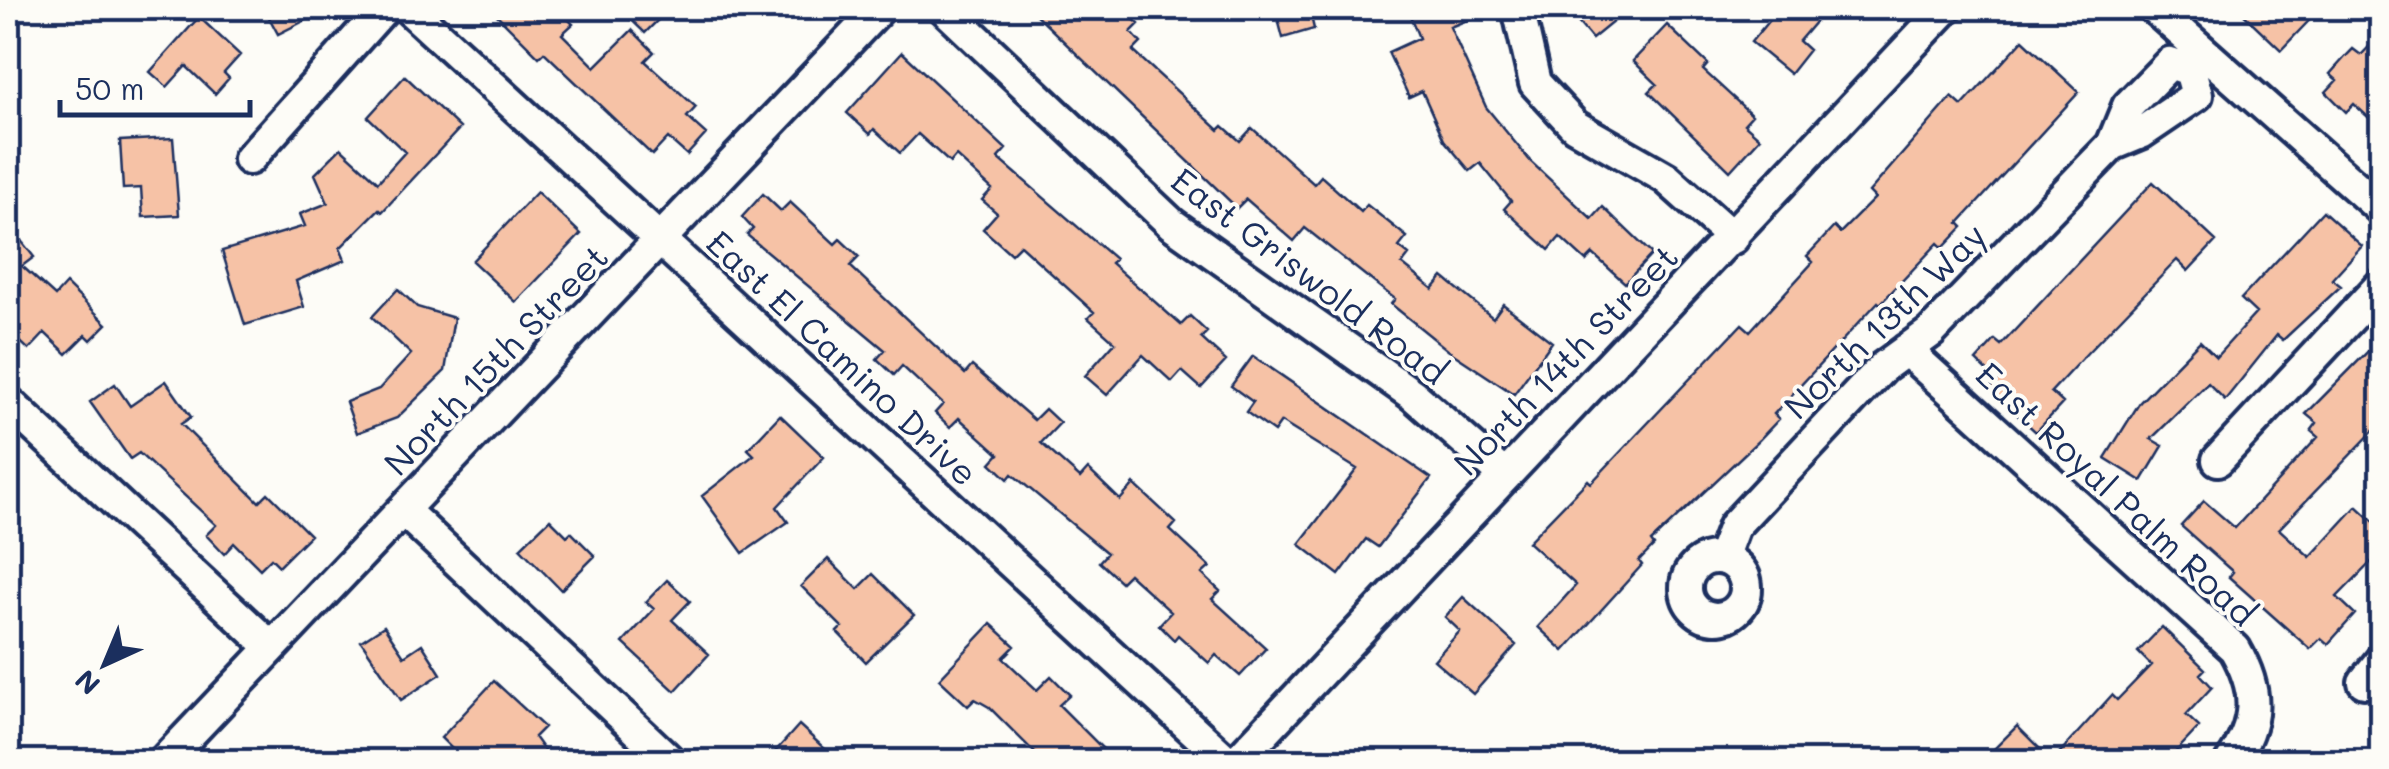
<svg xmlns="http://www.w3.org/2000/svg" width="2389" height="769" font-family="Mali,sans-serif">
  <rect width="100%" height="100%" fill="#fdfcf7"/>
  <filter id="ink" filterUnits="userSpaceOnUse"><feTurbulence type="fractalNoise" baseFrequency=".01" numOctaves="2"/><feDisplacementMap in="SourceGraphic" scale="20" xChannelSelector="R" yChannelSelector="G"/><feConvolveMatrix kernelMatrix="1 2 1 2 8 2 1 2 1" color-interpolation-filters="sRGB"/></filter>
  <g filter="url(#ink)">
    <path fill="#f6c2a6" stroke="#1b2f5e" stroke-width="2.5" d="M264,8h66l-52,26z
      M490,8h67l16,16 -11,10 33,33 37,-37 22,22 -9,9 51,46 -9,10 19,17 -19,21 -19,-17 -16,17 -108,-103 -5,5z
      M619,8h51l-25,25z
      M1029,8h93l17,16 -8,8 10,11 -8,8 86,79 4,-4 17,15 12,-13 62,56 7,-8 40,36 6,-7 40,32 -8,10 10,8 -7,9 31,25 10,-12 50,41 10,-14 49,38 -38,52 -65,-43 -58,-47 4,-5 -90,-71 -11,13 -48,-42 -9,9z
      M1275,8h34l5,21 -31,9z
      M1407,8h90l-47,19 36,80 45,55 61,57 11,-12 49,47 -27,29 -32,-29 -7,7 -26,-24 -11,13 -45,-41 7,-8 -31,-38 -10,8 -26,-31 -22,-49 -13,6 -21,-45 31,-14z
      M1566,8h64l-38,31z
      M1779,8h48l-28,33 10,9 -19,24 -39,-32z
      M2237,8h84l-40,42z
      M199,17l41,38 -16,18 5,5 -14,16 -29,-28 -19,21 -17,-15z
      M1667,25l41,39 -5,6 49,45 -8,9 16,14 -30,33 -81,-79 8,-8 -24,-23z
      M2382,33v97l-28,-26 -8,8 -20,-20 11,-12 -7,-6 16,-18 7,-7 8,6z
      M2023,40l56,52 -120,131 4,4 -20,21 -5,-5 -58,61 -2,-2 -104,112 5,5 -20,21 -108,102 3,4 -15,15 3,4 -78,86 -26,-24 38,-42 -48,-43 60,-62 3,3 151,-159 8,7 63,-69 -6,-6 27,-29 6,6 35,-35 -6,-6 83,-95 10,9z
      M902,52l104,97 -8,9 117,101 -4,4 70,62 9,-9 17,16 -6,6 25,23 -25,27 -19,-17 -10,11 -29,-27 -36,40 -22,-19 30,-34 -27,-24 6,-6 -74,-67 -9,9 -28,-25 14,-16 -15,-13 10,-11 -36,-33 -6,7 -32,-29 -18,19 -26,-24 -4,5 -23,-21z
      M405,76l55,52 -78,84 -3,-3 -39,39 5,12 -49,21 8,26 -59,18 -23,-74 83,-25 -5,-12 28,-11 -13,-29 26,-26 37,34 27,-30 -37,-35z
      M173,138l6,77 -36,2 -2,-29 -18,1 -3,-48z
      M2153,182l63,59 -28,30 -11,-11 -88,91 -38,41 12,11 -27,29 -47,-43 8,-8 -21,-20 19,-21 6,5z
      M537,192l44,42 -65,68 -44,-41z
      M763,194l18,17 9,-9 45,42 5,-5 19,18 -9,9 115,108 7,-8 62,54 11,-11 15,14 -19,20 39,35 8,-9 32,31 14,-16 42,39 -6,7 40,37 -8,7 18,17 -8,8 54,49 -26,28 -24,-21 -7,8 -31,-28 -4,5 -15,-15 12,-13 -42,-38 -8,8 -22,-20 8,-9 -95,-79 -4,5 -17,-16 8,-9 -40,-36 -9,9 -15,-14 8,-9 -41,-38 -8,9 -17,-16 8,-9 -138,-115 6,-6 -11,-12z
      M2323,211l39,35 -30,33 9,7 -58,54 -6,-5 -52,65 -17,-17 -57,56 12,7 -21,35 -37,-23 35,-56 60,-61 16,16 40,-44 -15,-14z
      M8,224l26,33 -12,9 33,30 11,-12 41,40 -16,16 -5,-5 -19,19 -22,-21 -16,17 -21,-20z
      M398,289l19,18 37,11 -9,53 -48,47 -40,15 -11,-31 33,-13 32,-35 -39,-37z
      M2382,337v85l-103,107 31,28 47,-51 25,23v22l-45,46 18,17 -27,30 -7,-6 -11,11 -81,-72 4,-5 -52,-46 23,-25 31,27 83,-91 -7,-6 6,-8 -11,-9z
      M1253,356l178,122 -53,69 -12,-8 -27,36 -40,-31 58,-75 -76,-47 -7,10 -28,-20 7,-10 -22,-16z
      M166,381l25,36 -10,7 78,78 9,-9 42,42 -31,31 -8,-8 -11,11 -26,-26 -10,11 -18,-19 10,-10 -77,-72 -9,6 -40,-57 25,-18 15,22z
      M780,415l44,42 -47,50 11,15 -45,31 -41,-57 52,-41 -6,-6z
      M550,519l17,17 4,-4 24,24 -34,34 -41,-42z
      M828,559l30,30 15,-15 41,41 -48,47 -29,-30 5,-5 -41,-41z
      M667,580l23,21 -18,19 37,34 -34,37 -52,-48 31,-34 -8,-7z
      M1463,597l53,48 -43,49 -39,-34 26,-29 -15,-14z
      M991,624l24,22 -12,12 34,32 14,-14 19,19 -11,10 57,57h-72l-55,-55 -14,-8 -7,7 -29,-27z
      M384,626l20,30 18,-12 19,30 -40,26 -40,-59z
      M2162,627l43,42 -5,5 12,13 -26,28 13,12 -33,35h-185l36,-36 35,35 60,-66 5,5 34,-35 -13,-13z
      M494,681l50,46 -10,10 18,25h-87l-24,-24z
      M799,725l40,37h-73z"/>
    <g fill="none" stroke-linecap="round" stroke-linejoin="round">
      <defs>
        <path id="minor" d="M408,8l820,754
          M944,8l228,216 241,171 91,80
          M1518,8l17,75 40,43 91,52 67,60
          M2154,8l228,202
          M2112,145l29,-12 56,-38 -7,-25
          M249,159l135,-151
          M1906,350l329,299c24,42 24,73 -4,113
          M8,402l263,245
          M2218,460l164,-176
          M403,510l268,252
          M1722,558l12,-32 149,-159 48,-35 181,-187 16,-39 42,-43 20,7
          M1686 588a30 30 0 1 1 60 0a30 30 0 1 1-60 0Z
          M2364,682l18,-23
          M163,762l717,-754
          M1236,762l710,-754"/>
      </defs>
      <use href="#minor" stroke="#1b2f5e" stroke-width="38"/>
      <use href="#minor" stroke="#fdfcf7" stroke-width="30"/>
    </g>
  </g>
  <g text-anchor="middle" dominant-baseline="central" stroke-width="8" stroke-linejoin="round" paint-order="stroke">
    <g font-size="35" fill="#1b2f5e" stroke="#fdfcf7">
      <text transform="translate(1310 275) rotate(37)">East Griswold Road</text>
      <text transform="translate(1884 320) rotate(-44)">North 13th Way</text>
      <text transform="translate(843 357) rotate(43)">East El Camino Drive</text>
      <text transform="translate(495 359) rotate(-46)">North 15th Street</text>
      <text transform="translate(1565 359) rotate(-46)">North 14th Street</text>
      <text transform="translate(2117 493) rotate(43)">East Royal Palm Road</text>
    </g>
  </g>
  <rect width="2389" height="769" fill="none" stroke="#fdfcf7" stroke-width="40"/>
  <rect x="20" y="20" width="2349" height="729" fill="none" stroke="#1b2f5e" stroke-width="4" filter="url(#ink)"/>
  <g transform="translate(105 664) rotate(224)" stroke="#fdfcf7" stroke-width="8" paint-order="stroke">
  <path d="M0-8L18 38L0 25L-18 38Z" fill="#1b2f5e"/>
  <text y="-15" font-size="28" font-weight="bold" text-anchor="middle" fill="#1b2f5e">N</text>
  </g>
  <path d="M60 100v15h190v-15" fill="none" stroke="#1b2f5e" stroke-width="5"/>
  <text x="75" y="100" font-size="30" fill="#1b2f5e" stroke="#fdfcf7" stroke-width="8" paint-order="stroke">50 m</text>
</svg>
